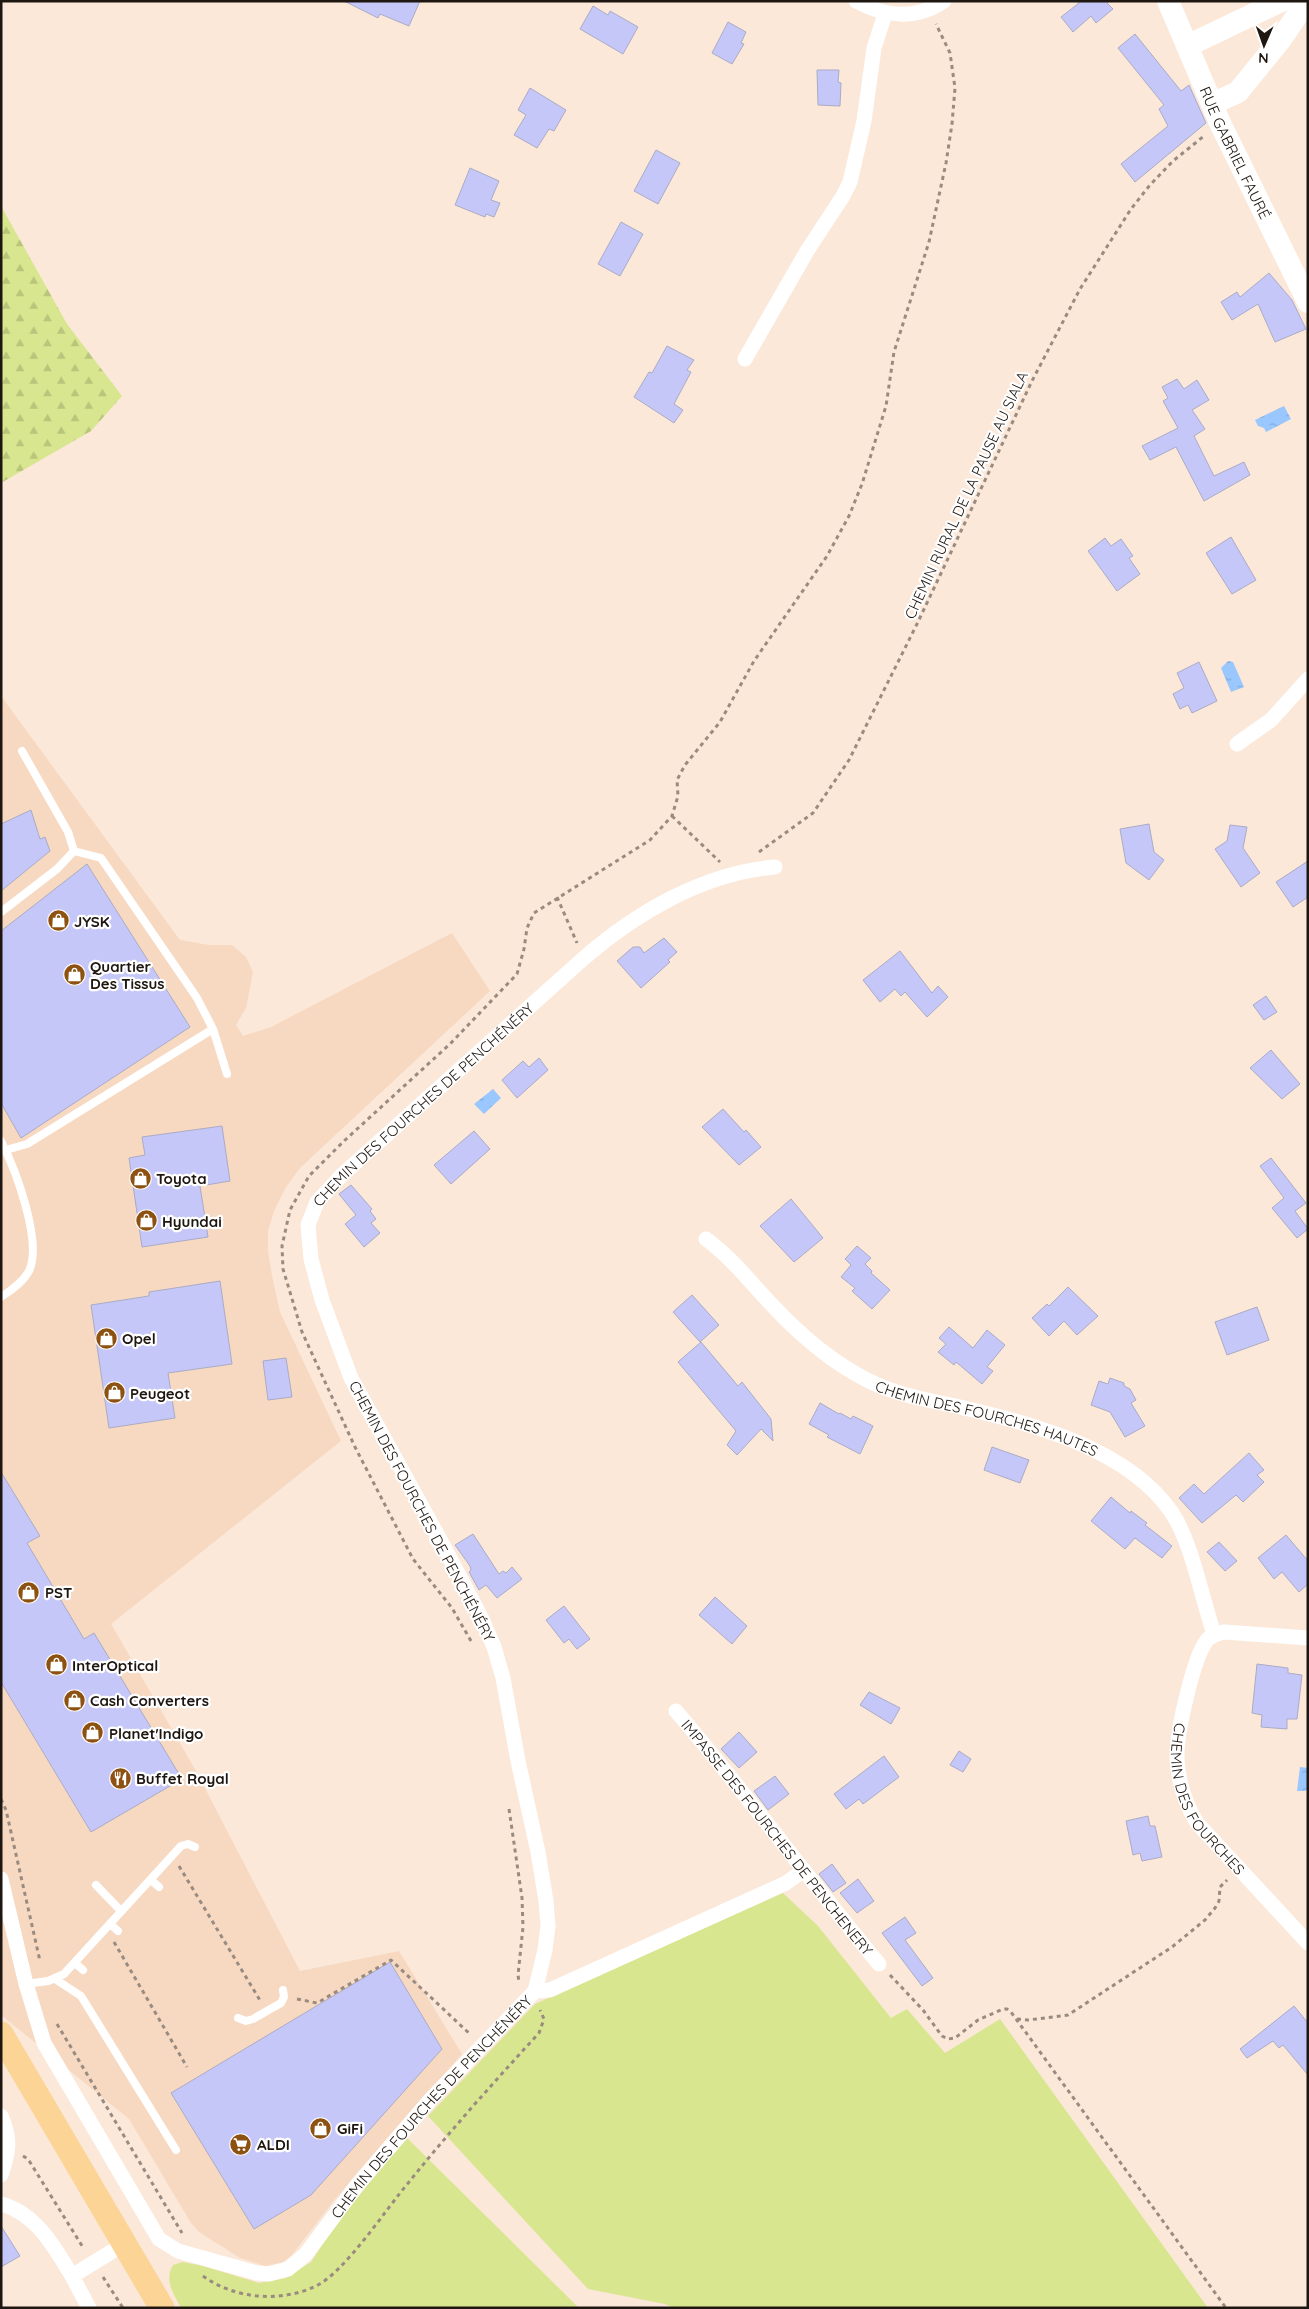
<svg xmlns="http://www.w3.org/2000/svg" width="1309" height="2309" font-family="Quicksand,sans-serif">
  <defs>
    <pattern id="forest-firs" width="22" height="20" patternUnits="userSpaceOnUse" patternTransform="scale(1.25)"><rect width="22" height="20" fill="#d8e68f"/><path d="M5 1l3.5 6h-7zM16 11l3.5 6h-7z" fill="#b9c57a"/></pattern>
    <pattern id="water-ripples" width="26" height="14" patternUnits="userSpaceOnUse" patternTransform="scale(1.25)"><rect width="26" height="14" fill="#99c7fe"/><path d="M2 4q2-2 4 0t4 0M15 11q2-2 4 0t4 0" fill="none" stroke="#83aad9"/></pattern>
  </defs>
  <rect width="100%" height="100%" fill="#fbe8d9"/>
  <path fill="#f7d9c2" d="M1,696l179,244 29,5h23l14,12 7,15 -7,36 -10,17 7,11 28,-9 181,-94 38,58 -190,177 -14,19 -12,24 -6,20v19l4,26 8,36 61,129 -230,183 85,147 104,200 99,-20 63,103 -126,144 -44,57 -9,7 -18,4 -25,-8 -41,-26 -8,-9 -62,-104 -128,-104z"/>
  <path fill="#d8e68f" d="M783,1893l35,33 73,92 16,-9 38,44 55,-34 208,289h-534l-9,-4 -77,-15 -160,-173 107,-112z
    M406,2137l173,171h-398c-8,-15 -17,-28 -8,-43l9,-3 17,3 60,18 27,-5 25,-16 23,-35z"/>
  <path fill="url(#forest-firs)" d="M1,206l66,118 55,72 -31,35 -90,52z"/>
  <path fill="url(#water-ripples)" d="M1284,406l7,13 -25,13 -2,-4 -6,-2 -3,-6z
    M1228,661l5,1 11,25 -13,5 -10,-24z
    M493,1089l8,9 -17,16 -10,-10z
    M1300,1767l8,1v21l-3,2h-8z"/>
  <path fill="#c6c7f9" stroke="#aaabc5" d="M344,1h76l-11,25 -29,-12 -2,4z
    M1078,1h31l-2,2 6,6 -17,14 -5,-7 -18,16 -12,-15 18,-14z
    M593,6l15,9 2,-4 28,16 -15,27 -43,-25z
    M728,22l18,10 -5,11 3,1 -12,20 -20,-11z
    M1135,34l46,57 8,-6 17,38 -71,59 -14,-18 47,-38 -9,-17 5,-4 -46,-57z
    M817,70h22l-1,12 3,1 -1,23 -22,-1z
    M530,88l36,22 -12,21 -5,-2 -12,19 -23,-13 12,-20 -8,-5z
    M656,150l24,13 -22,41 -24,-13z
    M470,168l29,13 -8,19 9,3 -6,14 -8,-3 -1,3 -30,-12z
    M621,222l22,12 -23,42 -22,-12z
    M1269,273l23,27 14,29 -31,13 -17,-38 -26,16 -11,-18 16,-10 3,5z
    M667,346l27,14 -7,10 4,2 -17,32 9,6 -9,13 -40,-26 15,-25 3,1z
    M1177,379l7,10 13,-9 12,20 -17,10 13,19 -11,7 20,40 30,-14 6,13 -46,26 -28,-54 -26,13 -8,-14 36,-18 -15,-27 5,-3 -6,-11z
    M1231,537l25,43 -24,14 -26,-41z
    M1105,538l6,8 10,-7 12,17 -4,2 11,16 -23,17 -29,-40z
    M1199,662l18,39 -25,12 -4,-8 -8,4 -7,-15 11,-6 -7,-15z
    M31,810l9,29 5,-2 5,14 -49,40v-67z
    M1149,824l5,28 10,8 -15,20 -23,-17 -6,-34z
    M1230,825l17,2 -4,21 17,25 -19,14 -26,-38 12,-8z
    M1308,861v36l-15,10 -17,-25z
    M87,864l103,163 -169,111 -20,-35v-172z
    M664,938l13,14 -9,8 2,2 -29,26 -24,-27 16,-14h7l4,6z
    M900,951l32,42 6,-7 10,11 -21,20 -22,-25 -4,4 -6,-7 -15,13 -17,-22z
    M1266,996l11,16 -13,8 -11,-15z
    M1271,1050l29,34 -18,15 -32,-31z
    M539,1058l9,12 -31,28 -15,-18 21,-19 6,6z
    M723,1109l21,23 2,-2 15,17 -22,18 -37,-38z
    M222,1126l8,55 -30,5 8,51 -66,10 -13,-89 16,-3 -3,-18z
    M474,1131l16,18 -39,35 -17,-19z
    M1271,1158l35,45 -11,8 13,18 -11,9 -25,-30 12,-10 -24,-32z
    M351,1185l21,24 -2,2 6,8 -5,4 9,10 -16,14 -19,-23 11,-9 -17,-21z
    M791,1199l32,39 -29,24 -34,-36z
    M857,1246l14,12 -6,6 7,7 -1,2 19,17 -18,19 -20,-18 3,-3 -14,-11 10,-12 -6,-6z
    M220,1281l12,83 -64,9 7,45 -66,10 -18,-123 58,-9v-4z
    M1068,1287l30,29 -21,19 -13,-14 -15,15 -17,-18 15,-14 2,2z
    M692,1295l27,30 -19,17 -27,-30z
    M1257,1307l12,33 -42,15 -12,-33z
    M949,1327l24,21 14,-18 18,15 -18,22 6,4 -11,13 -26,-22 -2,3 -16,-13 8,-8 -7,-6z
    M701,1342l37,44 4,-4 29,37 2,22 -12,-12 -24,26 -10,-10 9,-14 -58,-69z
    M286,1358l6,39 -24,3 -5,-39z
    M1110,1378l14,5v3l6,3 6,11 -5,3 14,23 -20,11 -15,-25 -19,-7 8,-24 9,3z
    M820,1403l19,11 1,-1 11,6 2,-3 20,10 -13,28 -33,-17 2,-2 -20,-11z
    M992,1447l37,13 -9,23 -36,-13z
    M1249,1453l15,17 -7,5 7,7 -21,20 -7,-7 -34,28 -23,-25 15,-14 10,10z
    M1,1472l39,64 -13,7 57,96 10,-6 88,146 -91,53 -90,-150z
    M1111,1497l19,16 1,-2 16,12 -2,2 27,21 -10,12 -27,-20 -10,11 -34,-28z
    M473,1534l26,40 4,-3 3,2 6,-6 10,12 -25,19 -11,-13 -7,5 -10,-18 2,-2 -1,-4 -15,-21z
    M1286,1535l22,26v23l-9,8 -17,-20 -8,7 -16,-21z
    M1219,1542l18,19 -12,10 -18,-19z
    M715,1597l32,29 -15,18 -33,-29z
    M564,1606l26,33 -13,10 -8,-10 -5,4 -18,-23z
    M1257,1664l31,4v5l14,2 -5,44h-10v10l-26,-2 1,-12 -10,-2z
    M869,1692l31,16 -9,16 -31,-19z
    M739,1732l18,20 -18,16 -18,-19z
    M959,1751l12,8 -8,13 -13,-7z
    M884,1756l15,21 -36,27 -4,-5 -13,10 -12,-15z
    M775,1776l14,18 -21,16 -14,-19z
    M1148,1816l2,10h5l7,31 -20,4 -2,-8 -7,2 -7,-34z
    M832,1864l14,19 -13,9 -14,-18z
    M858,1879l16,22 -17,12 -17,-20z
    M905,1917l11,16 -11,7 28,38 -11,8 -40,-53z
    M390,1962l52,87 -131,146 -57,34 -83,-136z
    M1294,2006l14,17v52l-25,-30 -4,3 -6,-7 -26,17 -7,-9z
    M1,2226l19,30 -19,11z"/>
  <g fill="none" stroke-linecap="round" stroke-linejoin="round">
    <path stroke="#9a8b80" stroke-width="3" stroke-dasharray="4 4" stroke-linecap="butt" d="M672,816l48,46
      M759,852l54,-39 36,-53 68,-136 115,-243 48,-92 51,-80 19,-24 23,-24 31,-25
      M557,897l20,46
      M471,1641l-19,-33 -39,-49 -58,-112 -53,-115 -19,-63 -1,-23 8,-36 19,-34 35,-35 106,-97 67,-70 7,-25 3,-21 7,-15 116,-73 22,-24 6,-20 -1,-16 8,-15 35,-43 34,-61 73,-105 22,-40 13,-32 24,-78 8,-54 35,-110 17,-79 6,-39 3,-36 -5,-35 -14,-29
      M1,1799l5,11 34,151
      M509,1809l13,89 1,29 -5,48 1,7
      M179,1866l82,136
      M114,1942l73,125
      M890,1975l33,35 19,26 6,3 7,-1 23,-18 25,-11h4l4,3 215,296
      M297,1999l20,4 74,-43 80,75
      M1017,2019l11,1 40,-5 104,-68 33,-27 10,-12 4,-7 1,-14 7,-7
      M57,2024l125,209
      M23,2156l5,3 56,90
      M203,2276c32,23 77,27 113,10 29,-14 70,-77 93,-104 41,-51 85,-100 130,-149l5,-14 -4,-9
      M103,2277l20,31"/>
    <path stroke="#fff" stroke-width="8" d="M22,751l46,81 6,19
      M74,851l27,7 96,140 16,31 14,45
      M1,912l56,-43 17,-18
      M1,1141c14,27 42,101 28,130 -6,11 -17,19 -28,26
      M6,1150l21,-6 186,-115
      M151,1880l8,7
      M96,1885l25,26
      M110,1924l8,7
      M75,1963l8,7
      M55,1979l26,17 95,154
      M26,1984l22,-3 16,-7 117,-128 7,-2 7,3
      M238,2018l8,3 7,-2 28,-16 3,-6 -1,-7"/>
    <g stroke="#fff" stroke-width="15">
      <path d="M856,1c29,16 60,19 88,0"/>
      <path d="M745,359l62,-108 36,-55 7,-14 14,-61 10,-73 11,-34"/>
      <path d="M1237,744l34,-24 37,-41"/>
      <path id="s1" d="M706,1239c26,19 44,43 66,66 27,29 60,57 95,75 31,16 63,20 97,28 70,16 166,42 208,105 20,30 30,86 42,121"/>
      <path id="s2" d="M1308,1638l-84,-6c-7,2 -12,3 -17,8 -14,18 -31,95 -30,118 1,23 8,45 20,65l111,120"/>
      <path id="s3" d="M676,1711c70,82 134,170 203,253"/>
      <path id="s4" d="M1,1879l25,105 18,59 115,196 19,12 79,22 12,1 19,-5 18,-15 52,-70 73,-85 104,-108 10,-41 3,-24 -2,-25 -8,-49 -20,-91 -15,-83 -9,-31 -12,-28 -39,-74 -92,-167 -29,-78 -11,-41 -3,-34 9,-23 25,-27 242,-217c53,-46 120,-85 191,-91"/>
      <path d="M535,1991l15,-1 236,-107 18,-13"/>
      <path d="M1,2116c10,22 8,37 0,59"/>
      <path d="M1,2204c35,9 54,44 71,72"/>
      <path d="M89,2308l-17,-32 52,-32"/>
    </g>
    <g stroke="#fff" stroke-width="22">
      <path id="s5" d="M1168,1l52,122 88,179"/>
      <path d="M1187,46l94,-45"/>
      <path d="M1212,104l26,-12 43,-53 26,-38"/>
    </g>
    <path stroke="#fcd495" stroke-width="25" d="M1,2034l161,274"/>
  </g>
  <defs>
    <symbol id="shop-disc" viewBox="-11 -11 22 22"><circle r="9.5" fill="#8d5111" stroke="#fff"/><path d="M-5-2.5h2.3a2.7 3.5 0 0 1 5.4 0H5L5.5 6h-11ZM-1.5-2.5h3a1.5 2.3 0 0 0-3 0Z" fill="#fff"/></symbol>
    <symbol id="restaurant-disc" viewBox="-11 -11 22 22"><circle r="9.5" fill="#8d5111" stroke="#fff"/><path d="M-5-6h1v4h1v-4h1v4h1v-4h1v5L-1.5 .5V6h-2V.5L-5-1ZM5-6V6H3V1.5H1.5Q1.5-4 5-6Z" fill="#fff"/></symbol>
    <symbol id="supermarket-disc" viewBox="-11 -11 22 22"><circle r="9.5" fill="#8d5111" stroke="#fff"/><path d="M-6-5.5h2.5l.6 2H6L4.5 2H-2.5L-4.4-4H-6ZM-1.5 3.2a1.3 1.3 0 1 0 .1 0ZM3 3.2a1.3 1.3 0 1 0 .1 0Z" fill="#fff"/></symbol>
  </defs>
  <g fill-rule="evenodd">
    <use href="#shop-disc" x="46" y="908" width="25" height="25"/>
    <use href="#shop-disc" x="62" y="962" width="25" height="25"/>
    <use href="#shop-disc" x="128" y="1166" width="25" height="25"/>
    <use href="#shop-disc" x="134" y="1208" width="25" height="25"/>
    <use href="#shop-disc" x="94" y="1326" width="25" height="25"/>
    <use href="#shop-disc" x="102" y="1380" width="25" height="25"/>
    <use href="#shop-disc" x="16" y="1580" width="25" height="25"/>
    <use href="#shop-disc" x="44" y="1652" width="25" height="25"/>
    <use href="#shop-disc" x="62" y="1688" width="25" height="25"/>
    <use href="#shop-disc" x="80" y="1720" width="25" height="25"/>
    <use href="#restaurant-disc" x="108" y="1766" width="25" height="25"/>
    <use href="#shop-disc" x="308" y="2116" width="25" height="25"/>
    <use href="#supermarket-disc" x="228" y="2132" width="25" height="25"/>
  </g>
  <g text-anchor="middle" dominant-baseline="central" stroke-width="4.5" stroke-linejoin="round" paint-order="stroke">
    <g font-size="15" fill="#1e1610" stroke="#fff">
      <text stroke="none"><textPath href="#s5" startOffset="166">RUE GABRIEL FAURÉ</textPath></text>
      <text transform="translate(966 495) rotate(-65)">CHEMIN RURAL DE LA PAUSE AU SIALA</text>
      <text stroke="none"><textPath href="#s4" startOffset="1890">CHEMIN DES FOURCHES DE PENCHÉNÉRY</textPath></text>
      <text stroke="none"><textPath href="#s1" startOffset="341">CHEMIN DES FOURCHES HAUTES</textPath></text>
      <text transform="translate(422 1511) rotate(62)">CHEMIN DES FOURCHES DE PENCHÉNÉRY</text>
      <text stroke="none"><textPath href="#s2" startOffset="276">CHEMIN DES FOURCHES</textPath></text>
      <text stroke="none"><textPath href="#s3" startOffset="162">IMPASSE DES FOURCHES DE PENCHENERY</textPath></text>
      <text stroke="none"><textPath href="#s4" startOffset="750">CHEMIN DES FOURCHES DE PENCHÉNÉRY</textPath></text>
    </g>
    <g font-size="15" font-weight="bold" fill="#1e1610" stroke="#fff" text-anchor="start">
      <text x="74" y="921">JYSK</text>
      <text x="90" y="966">Quartier<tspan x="90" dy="17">Des Tissus</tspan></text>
      <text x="156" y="1178">Toyota</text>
      <text x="162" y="1221">Hyundai</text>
      <text x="122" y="1338">Opel</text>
      <text x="130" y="1393">Peugeot</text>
      <text x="45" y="1592">PST</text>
      <text x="72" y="1665">InterOptical</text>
      <text x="90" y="1700">Cash Converters</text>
      <text x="109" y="1733">Planet'Indigo</text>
      <text x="136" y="1778">Buffet Royal</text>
      <text x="337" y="2128">GiFi</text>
      <text x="257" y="2144">ALDI</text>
    </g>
  </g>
  <rect width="1309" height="2309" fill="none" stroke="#1e1610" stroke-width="5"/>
  <g transform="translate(1264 45) rotate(182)" stroke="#ffffff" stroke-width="4" paint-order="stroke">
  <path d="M0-4L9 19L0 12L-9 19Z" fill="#1e1610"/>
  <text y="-8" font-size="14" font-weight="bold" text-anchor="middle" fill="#1e1610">N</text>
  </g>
</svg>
